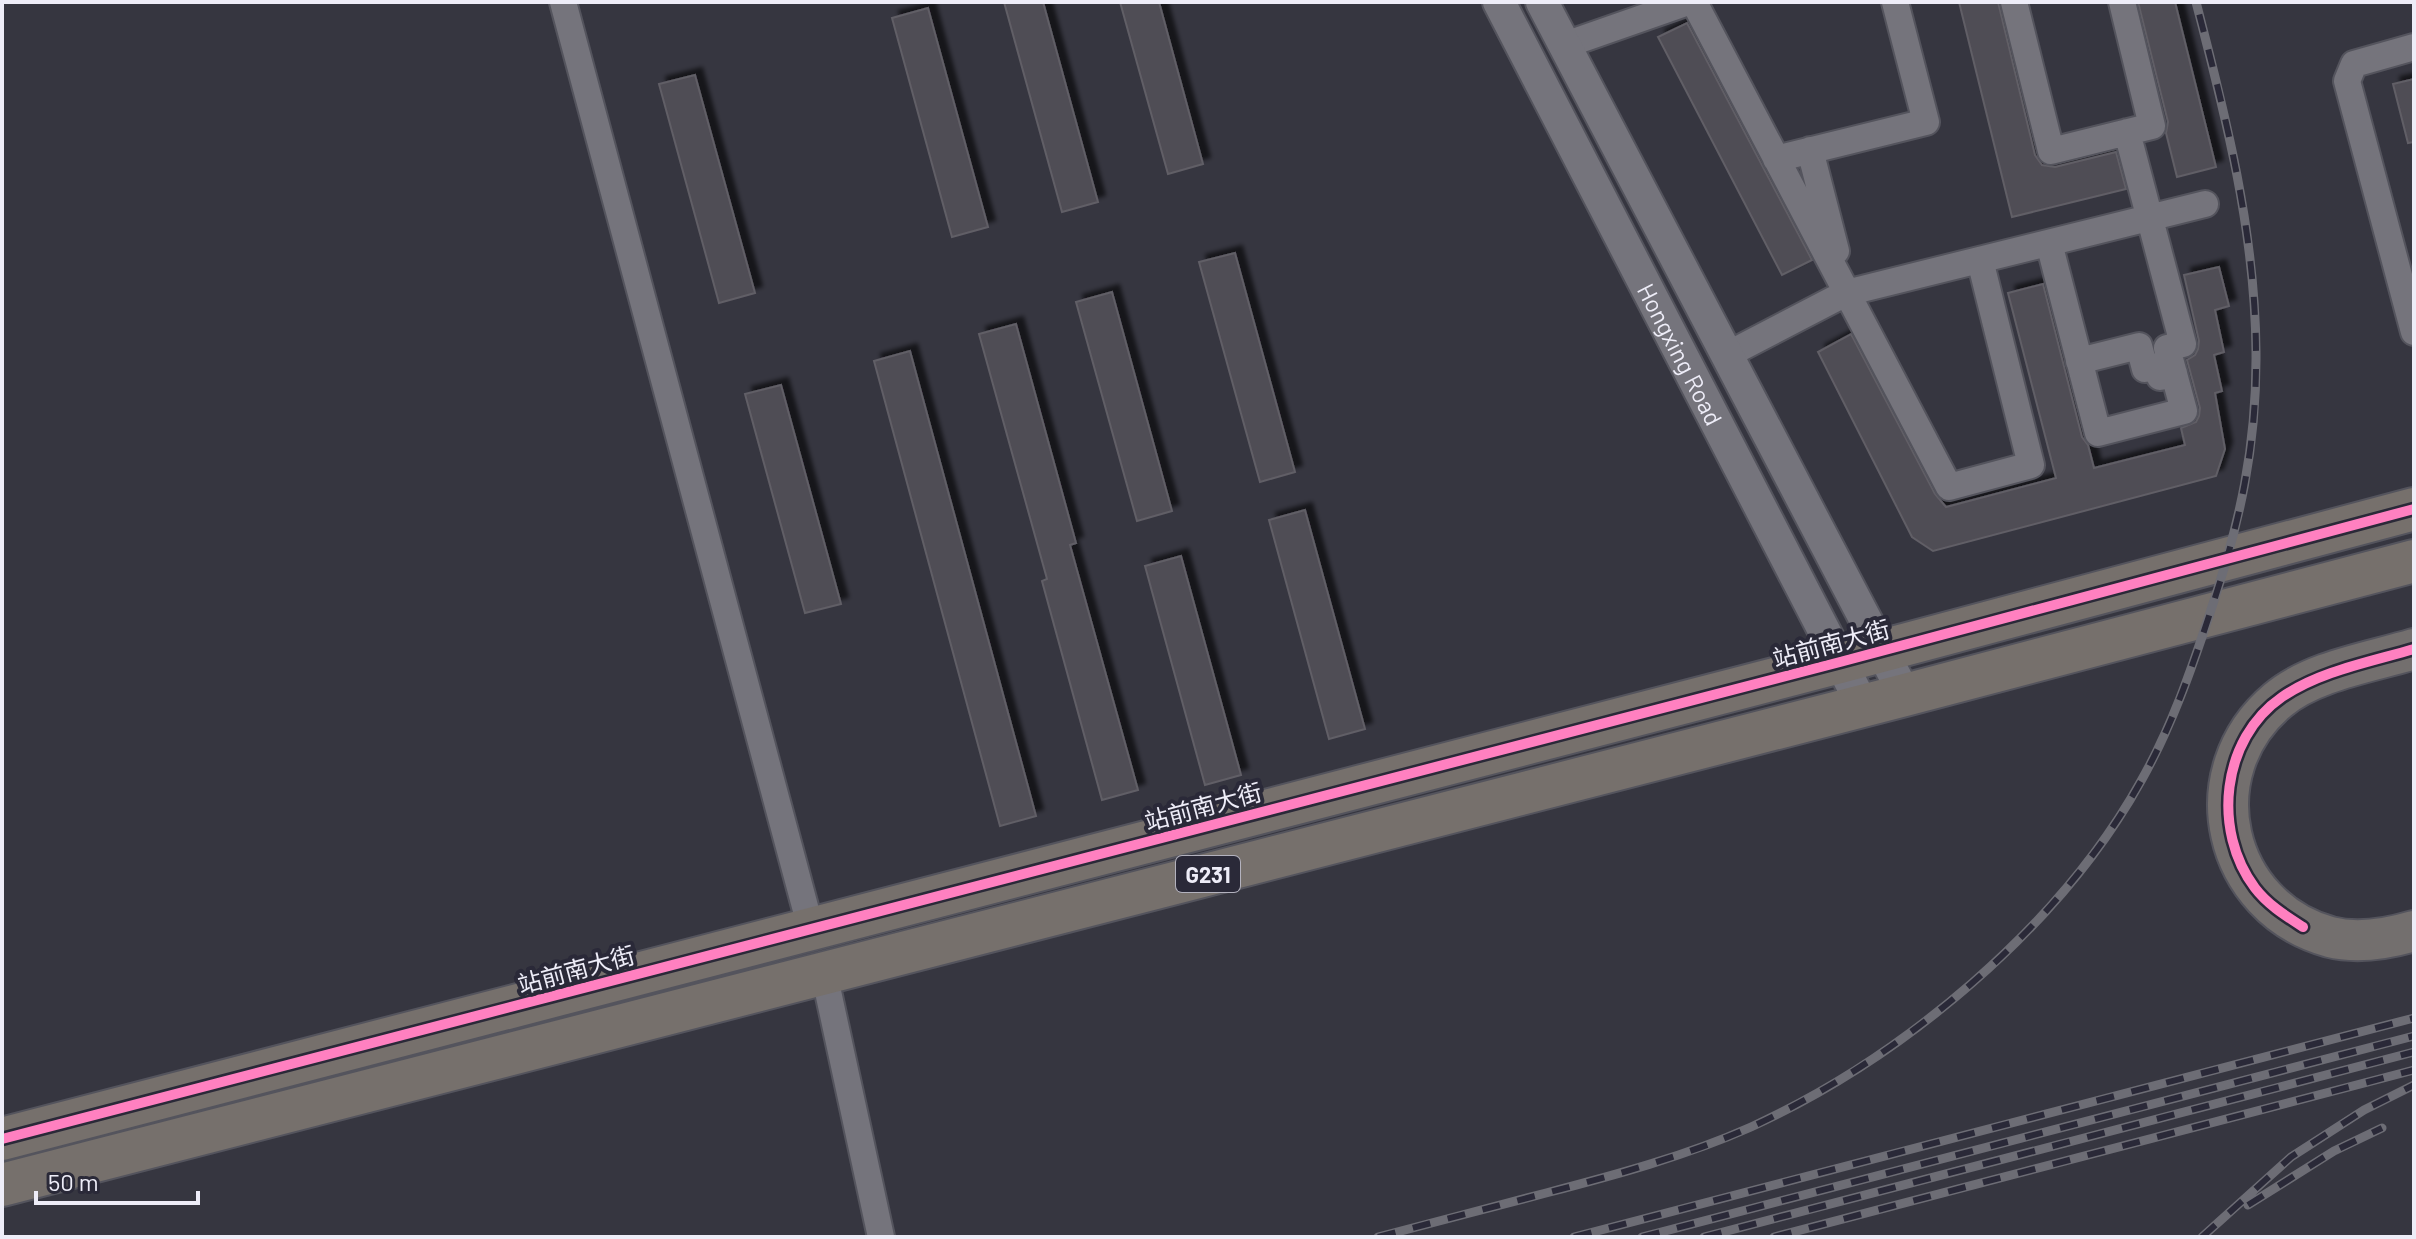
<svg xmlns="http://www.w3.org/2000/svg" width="2416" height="1239" font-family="Barlow,'Noto Sans SC',sans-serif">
  <defs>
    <filter id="shadow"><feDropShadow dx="7" dy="-7" stdDeviation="2" flood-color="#0009"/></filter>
  </defs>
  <rect width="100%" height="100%" fill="#363640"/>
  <path fill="#504d55" stroke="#615e66" stroke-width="2" filter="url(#shadow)" d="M1004,2h39l55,200 -36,10z
    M1120,2h39l44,162 -35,10z
    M1959,2h39l37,153 7,10 13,2 61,-15 10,37 -114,28z
    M2138,2h37l41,165 -39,10 -11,-44 2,-11z
    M928,8l60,219 -36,10 -60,-219z
    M1687,23l125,237 -30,15 -124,-238z
    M695,75l60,218 -36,10 -60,-219z
    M2414,79v63l-6,1 -15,-59z
    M1235,253l60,219 -35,10 -61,-220z
    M2219,267l10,39 -14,4 9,42 -10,3 8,36 -7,2 10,56 -9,27 -283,75 -21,-14 -94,-185 33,-18 84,160 11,13 110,-29 -48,-185 35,-9 39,153 6,8 6,23 91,-23 -4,-17 15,-6 3,-6 1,-8 -13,-48 8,-5 3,-6 1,-8 -15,-66z
    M1112,292l60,219 -35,10 -61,-219z
    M1016,324l60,219 -6,2 68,245 -36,10 -60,-219 5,-2 -68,-245z
    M910,351l126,465 -36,10 -126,-465z
    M781,385l60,219 -36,9 -60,-219z
    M1305,510l60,219 -36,10 -60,-219z
    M1181,556l60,219 -36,10 -60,-219z"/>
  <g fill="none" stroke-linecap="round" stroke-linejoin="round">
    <defs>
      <path id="minor" d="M563,2l248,927
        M1694,2l255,485 82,-22 -51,-205
        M2014,2l37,149 101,-25 -30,-124
        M1565,45l123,-43
        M2414,47l-60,17 -7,17 67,251
        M1810,150l26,101
        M1776,159l150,-37 -31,-120
        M2049,243l49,190 86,-22 -17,-63 16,-4 -56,-212
        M1727,355l119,-62 359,-89
        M2079,361l60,-15 6,23 12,-3 3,11 14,-4
        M824,973l57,264"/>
      <g id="tertiary">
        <path id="s1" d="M1499,2l364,704"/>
        <path d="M1542,2l363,693"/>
      </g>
      <path id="primary" d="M2414,649c-43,13 -102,22 -136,51 -86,72 -56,207 52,237 28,7 57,2 84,-6"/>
      <path id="trunk" d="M2,1139l1838,-477 574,-153
        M2,1185l1903,-490 509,-134"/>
    </defs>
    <use href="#minor" stroke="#54545d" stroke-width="30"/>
    <use href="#tertiary" stroke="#54545d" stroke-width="36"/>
    <use href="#primary" stroke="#54545d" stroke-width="44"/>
    <use href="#trunk" stroke="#54545d" stroke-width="46"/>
    <use href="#minor" stroke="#75747c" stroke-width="26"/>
    <use href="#tertiary" stroke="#75747c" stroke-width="32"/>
    <use href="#primary" stroke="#736f6e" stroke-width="40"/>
    <use href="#trunk" stroke="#76706c" stroke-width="42"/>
    <defs>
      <path id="rail" d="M2248,1205l86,-54 48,-23
        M1378,1237c56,-15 112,-29 168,-44 69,-18 140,-37 205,-66 151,-69 309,-200 390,-346 30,-53 50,-110 69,-168 30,-90 47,-167 46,-262 -1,-120 -30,-234 -60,-349
        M1574,1237l840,-219
        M1642,1237l772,-201
        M1704,1237l710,-185
        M1774,1237l640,-167
        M2202,1237l89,-80 73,-47 50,-25"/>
    </defs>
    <use href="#rail" stroke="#6d6d75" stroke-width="9"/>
    <use href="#rail" stroke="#2a2938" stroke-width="6" stroke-dasharray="18" stroke-linecap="butt"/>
    <defs>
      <path id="cycleway" d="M2303,927c-17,-11 -35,-22 -48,-39 -43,-57 -34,-149 27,-191 38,-26 88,-35 132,-48
        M2,1139l1838,-477 574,-153"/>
    </defs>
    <use href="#cycleway" stroke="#2a2938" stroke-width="15"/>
    <use href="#cycleway" stroke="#ff80c0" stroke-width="10"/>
  </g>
  <g text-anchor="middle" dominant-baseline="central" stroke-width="8" stroke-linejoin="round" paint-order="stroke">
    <rect fill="#2a2938" stroke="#b3b2be" stroke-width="2" x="1176" y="856" width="64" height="36" rx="6"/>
    <g font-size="22" font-weight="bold" fill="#eeedf8">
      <text x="1208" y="874">G231</text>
    </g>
    <g font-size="24" fill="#eeedf8" stroke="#2a2938">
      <text stroke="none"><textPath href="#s1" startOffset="396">Hongxing Road</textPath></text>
      <text transform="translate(1831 643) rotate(-15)">站前南大街</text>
      <text transform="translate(1203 806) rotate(-15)">站前南大街</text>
      <text transform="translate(576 969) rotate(-15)">站前南大街</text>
    </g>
  </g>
  <rect width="2416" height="1239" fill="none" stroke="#eeedf8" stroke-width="8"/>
  <path d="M36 1191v12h162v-12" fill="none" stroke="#eeedf8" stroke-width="4"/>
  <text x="48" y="1191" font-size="24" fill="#eeedf8" stroke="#2a2938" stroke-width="6" paint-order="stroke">50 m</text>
</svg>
